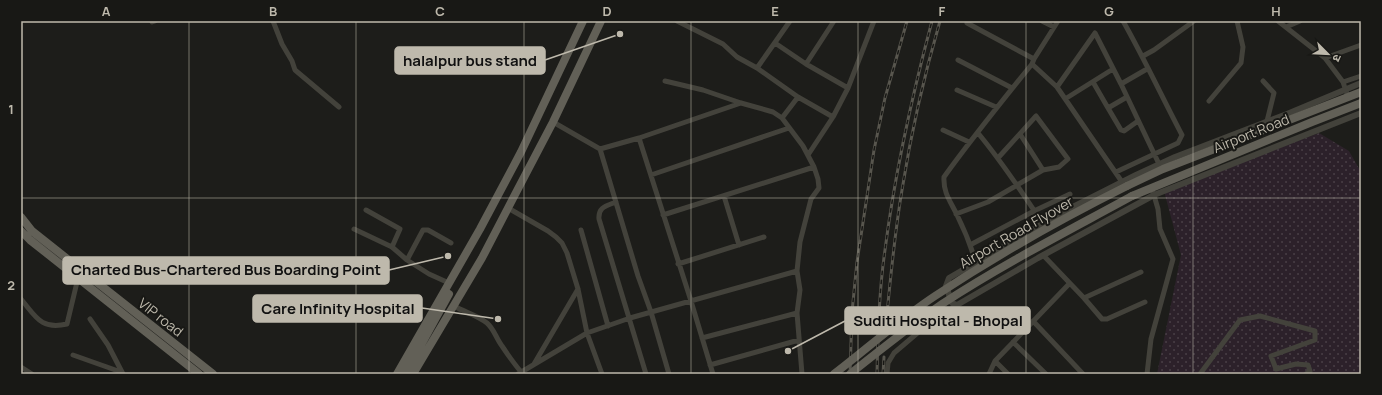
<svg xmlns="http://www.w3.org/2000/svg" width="1382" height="395" font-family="Manrope,'Noto Sans Devanagari',sans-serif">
  <defs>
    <pattern id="grass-dots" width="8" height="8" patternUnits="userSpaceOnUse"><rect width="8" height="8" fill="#2c212a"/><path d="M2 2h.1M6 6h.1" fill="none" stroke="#493f46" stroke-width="1.8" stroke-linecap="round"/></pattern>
  </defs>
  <rect width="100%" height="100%" fill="#1d1d1a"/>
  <path fill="url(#grass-dots)" d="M1319,133l30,18 12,21v202h-204l24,-119 -17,-64z"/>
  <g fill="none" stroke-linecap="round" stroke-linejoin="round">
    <path stroke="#43423b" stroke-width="5" d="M273,21l9,23 10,17 3,9 44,37
      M677,21l46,23 14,13 20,11 41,29 35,20
      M1042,21l12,6
      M1278,21l47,37 18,24 5,15
      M152,22l3,-1
      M967,23l67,36
      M1286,27l14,-6
      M775,43l31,21 42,24
      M1143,56l11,-6 40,-29
      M1325,58l36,-13
      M958,60l54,28
      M806,64l28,-43
      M1032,64l25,23 65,95
      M757,68l33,-47
      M665,81l38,9 38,13 32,9 9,6 21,28 11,21 4,12 1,9 -8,11 -11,43 -3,29 3,19 -3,23 5,61
      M1263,81l11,12 -7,28
      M1093,82l15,26
      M1343,82l18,-6
      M1121,84l26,-15
      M1057,87l38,-54 26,51 38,80
      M957,90l39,17
      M1127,97l-19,11 13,22 3,1 14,-10
      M1065,99l48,-30
      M1209,101l32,-38 2,-16 -6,-26
      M782,118l16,-21
      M553,122l47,27 38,127 13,36 18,62
      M943,130l26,12
      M978,133c24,29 44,59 65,91
      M1020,134l23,36
      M639,138l52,163 22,73
      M600,149l39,-11 102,-35
      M808,155l25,-38 15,-29 26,-67
      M1116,172l62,-29 4,-8c-20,-38 -38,-77 -59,-114
      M651,175l138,-47
      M724,196l15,49
      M616,202c-10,4 -18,5 -17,17l47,155
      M508,208l40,23 8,6 6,6 5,10 11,36 9,44 15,41
      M366,210l34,19 -8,18
      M956,214l32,-12 55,-32 16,-3 9,-8 -32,-43 -38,42
      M663,215l151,-48
      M354,229l38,18 15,13 22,14 20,9
      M581,230l27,96
      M970,245l64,-34 36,-17
      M1043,255l41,43 18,21h5l38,-17
      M407,260l16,-30h5l23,13
      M976,263c-5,-17 -11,-32 -19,-48 -6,-13 -14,-22 -13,-38 28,-39 58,-76 88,-113l2,-5 24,-38
      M678,264l86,-27
      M1084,298l57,-26
      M21,299c15,18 20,31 46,25l11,-46
      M454,306c10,6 23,9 33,17 7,6 9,15 15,23 6,9 13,19 20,27
      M90,319l18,26 15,29
      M1033,321l50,53
      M702,338l95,-25
      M1013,342l33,32
      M73,355l48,17
      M995,361l13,13
      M534,364l44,-75
      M710,365l89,-25
      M21,367l11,7
      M518,374l69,-41 43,-15 167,-47
      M887,374l1,-11 6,-10 34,-29 29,-19
      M989,374l6,-13 74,-77
      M1147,374l4,-35 22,-80 -13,-30 -2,-20 -5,-17
      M1200,374l40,-54 20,-4 55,15v9l-44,16 5,13 20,-5 12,1 2,6 -4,3"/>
    <path stroke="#43423b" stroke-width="6" d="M1361,83l-74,31 -112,43 -39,18 -73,37 -114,66 -3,8 6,17 5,2 81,-47 116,-63 207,-82"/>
    <path stroke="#626057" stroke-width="8" d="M1127,186l36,-17 198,-77
      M1132,196l180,-74 49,-19
      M21,217l11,14 181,143
      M21,231l9,9 169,134
      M397,374l83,-145 41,-77 62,-131
      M405,374l44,-80
      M413,374l69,-116 26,-50 45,-86 48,-101"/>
    <defs>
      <path id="rail" d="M887,314c4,-42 8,-83 15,-124 9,-57 22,-114 38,-169
        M850,374l2,-62 5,-50 17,-112 11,-52 22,-77
        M877,374c1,-41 2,-83 8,-124 10,-78 27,-154 47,-229
        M883,374l1,-17"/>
    </defs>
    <use href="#rail" stroke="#58564e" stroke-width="3"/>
    <use href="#rail" stroke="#181815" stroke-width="1.5" stroke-dasharray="4.5" stroke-linecap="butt"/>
    <path stroke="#626057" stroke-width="8" d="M834,374c34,-26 66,-55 101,-78 62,-41 126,-77 192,-110
      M850,374c30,-24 60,-48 92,-70 61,-40 126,-73 190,-108"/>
  </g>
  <path fill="none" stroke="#beb9ac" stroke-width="1" stroke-opacity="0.55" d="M189,21v353M356,21v353M524,21v353M691,21v353M858,21v353M1026,21v353M1193,21v353M21,198h1340"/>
  <g text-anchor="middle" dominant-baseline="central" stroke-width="4" stroke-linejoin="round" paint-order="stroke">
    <g font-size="14" fill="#beb9ac" stroke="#181815">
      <text transform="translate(1251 133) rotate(-22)">Airport Road</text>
      <text transform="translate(1016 232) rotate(-30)">Airport Road Flyover</text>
      <text transform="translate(161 317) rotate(38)">VIP road</text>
    </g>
  </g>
  <path fill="none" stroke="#beb9ac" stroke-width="1.5" d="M620 34L545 60M448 256L389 270M498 319L422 308M788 351L845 321"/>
  <g fill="#beb9ac" stroke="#181815" stroke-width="1.5">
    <circle cx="620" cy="34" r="4"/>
    <circle cx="448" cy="256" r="4"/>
    <circle cx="498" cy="319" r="4"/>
    <circle cx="788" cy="351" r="4"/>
  </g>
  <g fill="#beb9ac" stroke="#beb9ac" stroke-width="1.5">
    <rect x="395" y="47" width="150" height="27" rx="4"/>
    <rect x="63" y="257" width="326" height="27" rx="4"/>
    <rect x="253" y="295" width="169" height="27" rx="4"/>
    <rect x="845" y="307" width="185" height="27" rx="4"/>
  </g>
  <g font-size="15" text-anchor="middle" font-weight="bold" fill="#111">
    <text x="470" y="66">halalpur bus stand</text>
    <text x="226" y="275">Charted Bus-Chartered Bus Boarding Point</text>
    <text x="338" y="314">Care Infinity Hospital</text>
    <text x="938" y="326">Suditi Hospital - Bhopal</text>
  </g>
  <rect width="1382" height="395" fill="none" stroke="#181815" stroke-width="44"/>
  <g transform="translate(1328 54) rotate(114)" stroke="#181815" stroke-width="3" paint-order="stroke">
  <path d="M0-3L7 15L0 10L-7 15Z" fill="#beb9ac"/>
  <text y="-6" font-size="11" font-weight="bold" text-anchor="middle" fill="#beb9ac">उ</text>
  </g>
  <rect x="22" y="22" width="1338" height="351" fill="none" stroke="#beb9ac" stroke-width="1.5"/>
  <g font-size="13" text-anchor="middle" font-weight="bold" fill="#beb9ac">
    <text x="106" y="16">A</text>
    <text x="273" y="16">B</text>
    <text x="440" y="16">C</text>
    <text x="607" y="16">D</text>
    <text x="775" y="16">E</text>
    <text x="942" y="16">F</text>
    <text x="1109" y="16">G</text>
    <text x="1276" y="16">H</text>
    <text x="11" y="114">1</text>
    <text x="11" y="290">2</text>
  </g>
</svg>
